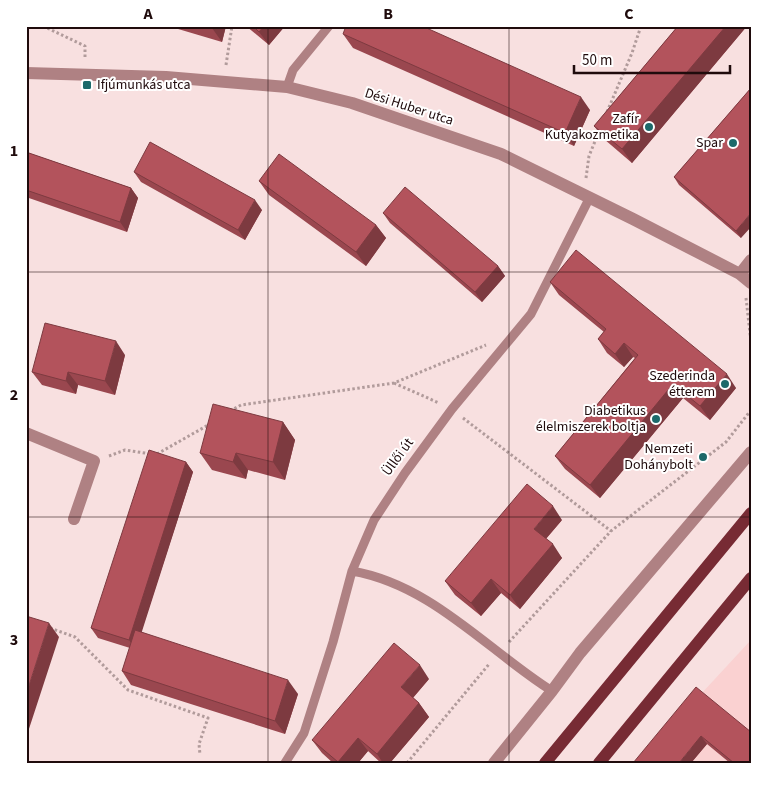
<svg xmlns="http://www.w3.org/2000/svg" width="777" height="789" font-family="'Source Sans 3',sans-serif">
  <rect width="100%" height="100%" fill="#f8e0e0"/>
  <path fill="#fad1d1" d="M751,640v123h-106l56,-69z"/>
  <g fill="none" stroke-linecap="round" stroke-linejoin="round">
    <path stroke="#b19b9b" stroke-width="3" stroke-dasharray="2.5 2.5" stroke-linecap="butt" d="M43,26l42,20v13
      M226,65l6,-39
      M607,112l25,-59 9,-27
      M586,178l3,-22 11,-27
      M746,298l5,44
      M394,383l45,20
      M230,411l11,-6 153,-22 92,-38
      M463,418l148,113
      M157,454l53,-30
      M109,456l16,-6 26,4
      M50,628l25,9 53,53 80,28 -9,26 1,11
      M509,642l102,-111 115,-89 25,-32
      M407,763l83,-100"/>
    <path stroke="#af8183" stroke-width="9" d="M287,87l6,-17 36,-44
      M352,571c80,14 135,79 200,120
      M285,763l19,-30 29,-91 19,-71 22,-51 31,-47 47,-64 79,-95 59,-117"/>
    <path stroke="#af8183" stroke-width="12" d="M26,73l140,4 121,10 65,16 149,51 132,65 107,55 11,9
      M740,274l11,-14
      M26,433l68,28 -20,58
      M494,763l58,-72 28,-38 171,-201"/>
    <path stroke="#772b34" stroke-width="12" d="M545,763l206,-250
      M599,763l152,-185"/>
  </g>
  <path fill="#9a474f" d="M168,26h58l-4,16z
    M246,26h39l-16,19z
    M678,26h69l-115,137 -28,-24 -10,-13z
    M343,34l247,76 -16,36 -221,-98z
    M751,88l-10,150 -62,-53 -5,-8z
    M26,152l105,36 7,10 -11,34 -101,-35z
    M134,172l128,38 -17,30 -104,-58z
    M259,181l117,44 10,13 -20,28 -97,-71z
    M383,213l115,53 7,10 -23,26 -92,-79z
    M550,282l186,106 -26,32 -27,-22 -83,100 -35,-29 -10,-13 80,-98 -2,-1 -9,10 -17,-14 -9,-14 6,-7 -45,-37z
    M125,355l-10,40 -37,-10 -2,9 -34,-9 -10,-13z
    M283,422l12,18 -10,40 -37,-10 -2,9 -34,-9 -12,-17z
    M186,462l7,10 -52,160 157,62 -13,40 -154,-49 -9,-14 8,-23 -32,-10 -7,-10z
    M562,520l-16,19 16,19 -42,51 -19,-16 -20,23 -26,-21 -10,-14z
    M429,679l-16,19 6,5 10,14 -39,46h-9l-13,-12 -10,12h-25l-11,-10 -10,-13z
    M696,687l55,76h-21l-23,-19 -16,19z"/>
  <path fill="#7d3a40" d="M213,26h13l-4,16 -10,-14z
    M264,26h21l-16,19 -10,-13z
    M726,26h21l-115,137 -10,-14z
    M581,97l9,13 -16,36 -9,-13z
    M131,188l7,10 -11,34 -7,-10z
    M255,200l7,10 -17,30 -7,-10z
    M751,213v14l-10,11 -5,-7z
    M376,225l10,13 -20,28 -10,-14z
    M498,266l7,10 -23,26 -7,-10z
    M116,341l9,14 -10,40 -10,-14z
    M624,343l9,14 -9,10 -9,-13z
    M68,372l10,13 -2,9 -10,-13z
    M727,374l9,14 -26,32 -10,-14z
    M673,384l10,14 -83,100 -10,-13z
    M283,422l12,18 -10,40 -12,-18z
    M236,453l12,17 -2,9 -13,-17z
    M186,462l7,10 -57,178 -7,-10z
    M553,506l9,14 -19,22 -9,-13z
    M553,544l9,14 -42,51 -10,-14z
    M491,579l10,14 -20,23 -10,-13z
    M49,623l10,14 -33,101v-43z
    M420,665l9,14 -19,22 -9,-14z
    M288,680l10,14 -13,40 -10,-13z
    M419,703l10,14 -39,46h-7l-6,-9z
    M701,736l6,8 -16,19h-12z
    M358,738l10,13 -10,12h-19l-1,-1z"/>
  <path fill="#b3535c" stroke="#7d3a40" d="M253,26h11l-5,6z
    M346,26h76l159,71 -16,36 -222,-99z
    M678,26h48l-104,123 -28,-23z
    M751,88v125l-15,18 -62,-54z
    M150,142l105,58 -17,30 -104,-58z
    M26,152l105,36 -11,34 -94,-32z
    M279,154l97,71 -20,27 -97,-71z
    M405,187l93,79 -23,26 -92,-79z
    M576,250l151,124 -27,32 -27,-22 -83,101 -35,-29 83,-101 -14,-12 -9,11 -17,-15 8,-10 -56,-47z
    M45,323l71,18 -11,40 -37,-9 -2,9 -34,-9z
    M213,404l70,18 -10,40 -37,-9 -3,9 -33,-9z
    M149,450l37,12 -57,178 -38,-12z
    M527,484l26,22 -19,23 19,15 -43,51 -19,-16 -20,24 -26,-22z
    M26,616l23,7 -23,72z
    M135,630l153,50 -13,41 -153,-50z
    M394,643l26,22 -19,22 18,16 -42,51 -19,-16 -20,24 -26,-22z
    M696,687l55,45v31h-17l-33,-27 -22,27h-46z"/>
  <path fill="none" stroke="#1f0b0c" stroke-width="1" stroke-opacity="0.55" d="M268,26v737M509,26v737M26,272h725M26,517h725"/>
  <g fill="#1c696a" stroke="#fff" stroke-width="2">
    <rect x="82" y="80" width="10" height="10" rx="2.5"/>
    <circle cx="649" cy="127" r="5"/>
    <circle cx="733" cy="143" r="5"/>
    <circle cx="725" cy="384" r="5"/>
    <circle cx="656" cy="419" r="5"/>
    <circle cx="703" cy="457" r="5"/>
  </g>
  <g text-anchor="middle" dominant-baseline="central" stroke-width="4" stroke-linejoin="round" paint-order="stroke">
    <g font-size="14" fill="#1f0b0c" stroke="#fff" text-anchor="end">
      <text x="97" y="85" text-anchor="start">Ifjúmunkás utca</text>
      <text x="639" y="119">Zafír<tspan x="639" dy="16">Kutyakozmetika</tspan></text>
      <text x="723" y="143">Spar</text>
      <text x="715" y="376">Szederinda<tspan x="715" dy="16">étterem</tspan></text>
      <text x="646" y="411">Diabetikus<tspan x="646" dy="16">élelmiszerek boltja</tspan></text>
      <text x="693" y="449">Nemzeti<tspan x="693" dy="16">Dohánybolt</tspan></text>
    </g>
    <g font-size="14" fill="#1f0b0c" stroke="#fff">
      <text transform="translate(409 107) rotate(18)">Dési Huber utca</text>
      <text transform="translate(398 457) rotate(-54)">Üllői út</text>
    </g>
  </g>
  <rect width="777" height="789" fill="none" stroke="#ffffff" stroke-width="55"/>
  <path d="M574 65v8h156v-8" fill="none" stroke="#1f0b0c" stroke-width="2.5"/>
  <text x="582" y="65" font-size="15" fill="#1f0b0c" stroke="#ffffff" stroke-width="4" paint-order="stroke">50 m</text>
  <rect x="28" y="28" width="722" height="734" fill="none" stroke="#1f0b0c" stroke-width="2"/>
  <g font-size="16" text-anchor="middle" font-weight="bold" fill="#1f0b0c">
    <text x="148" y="19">A</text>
    <text x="388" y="19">B</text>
    <text x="629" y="19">C</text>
    <text x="14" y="156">1</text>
    <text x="14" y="400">2</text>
    <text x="14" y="645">3</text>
  </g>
</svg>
